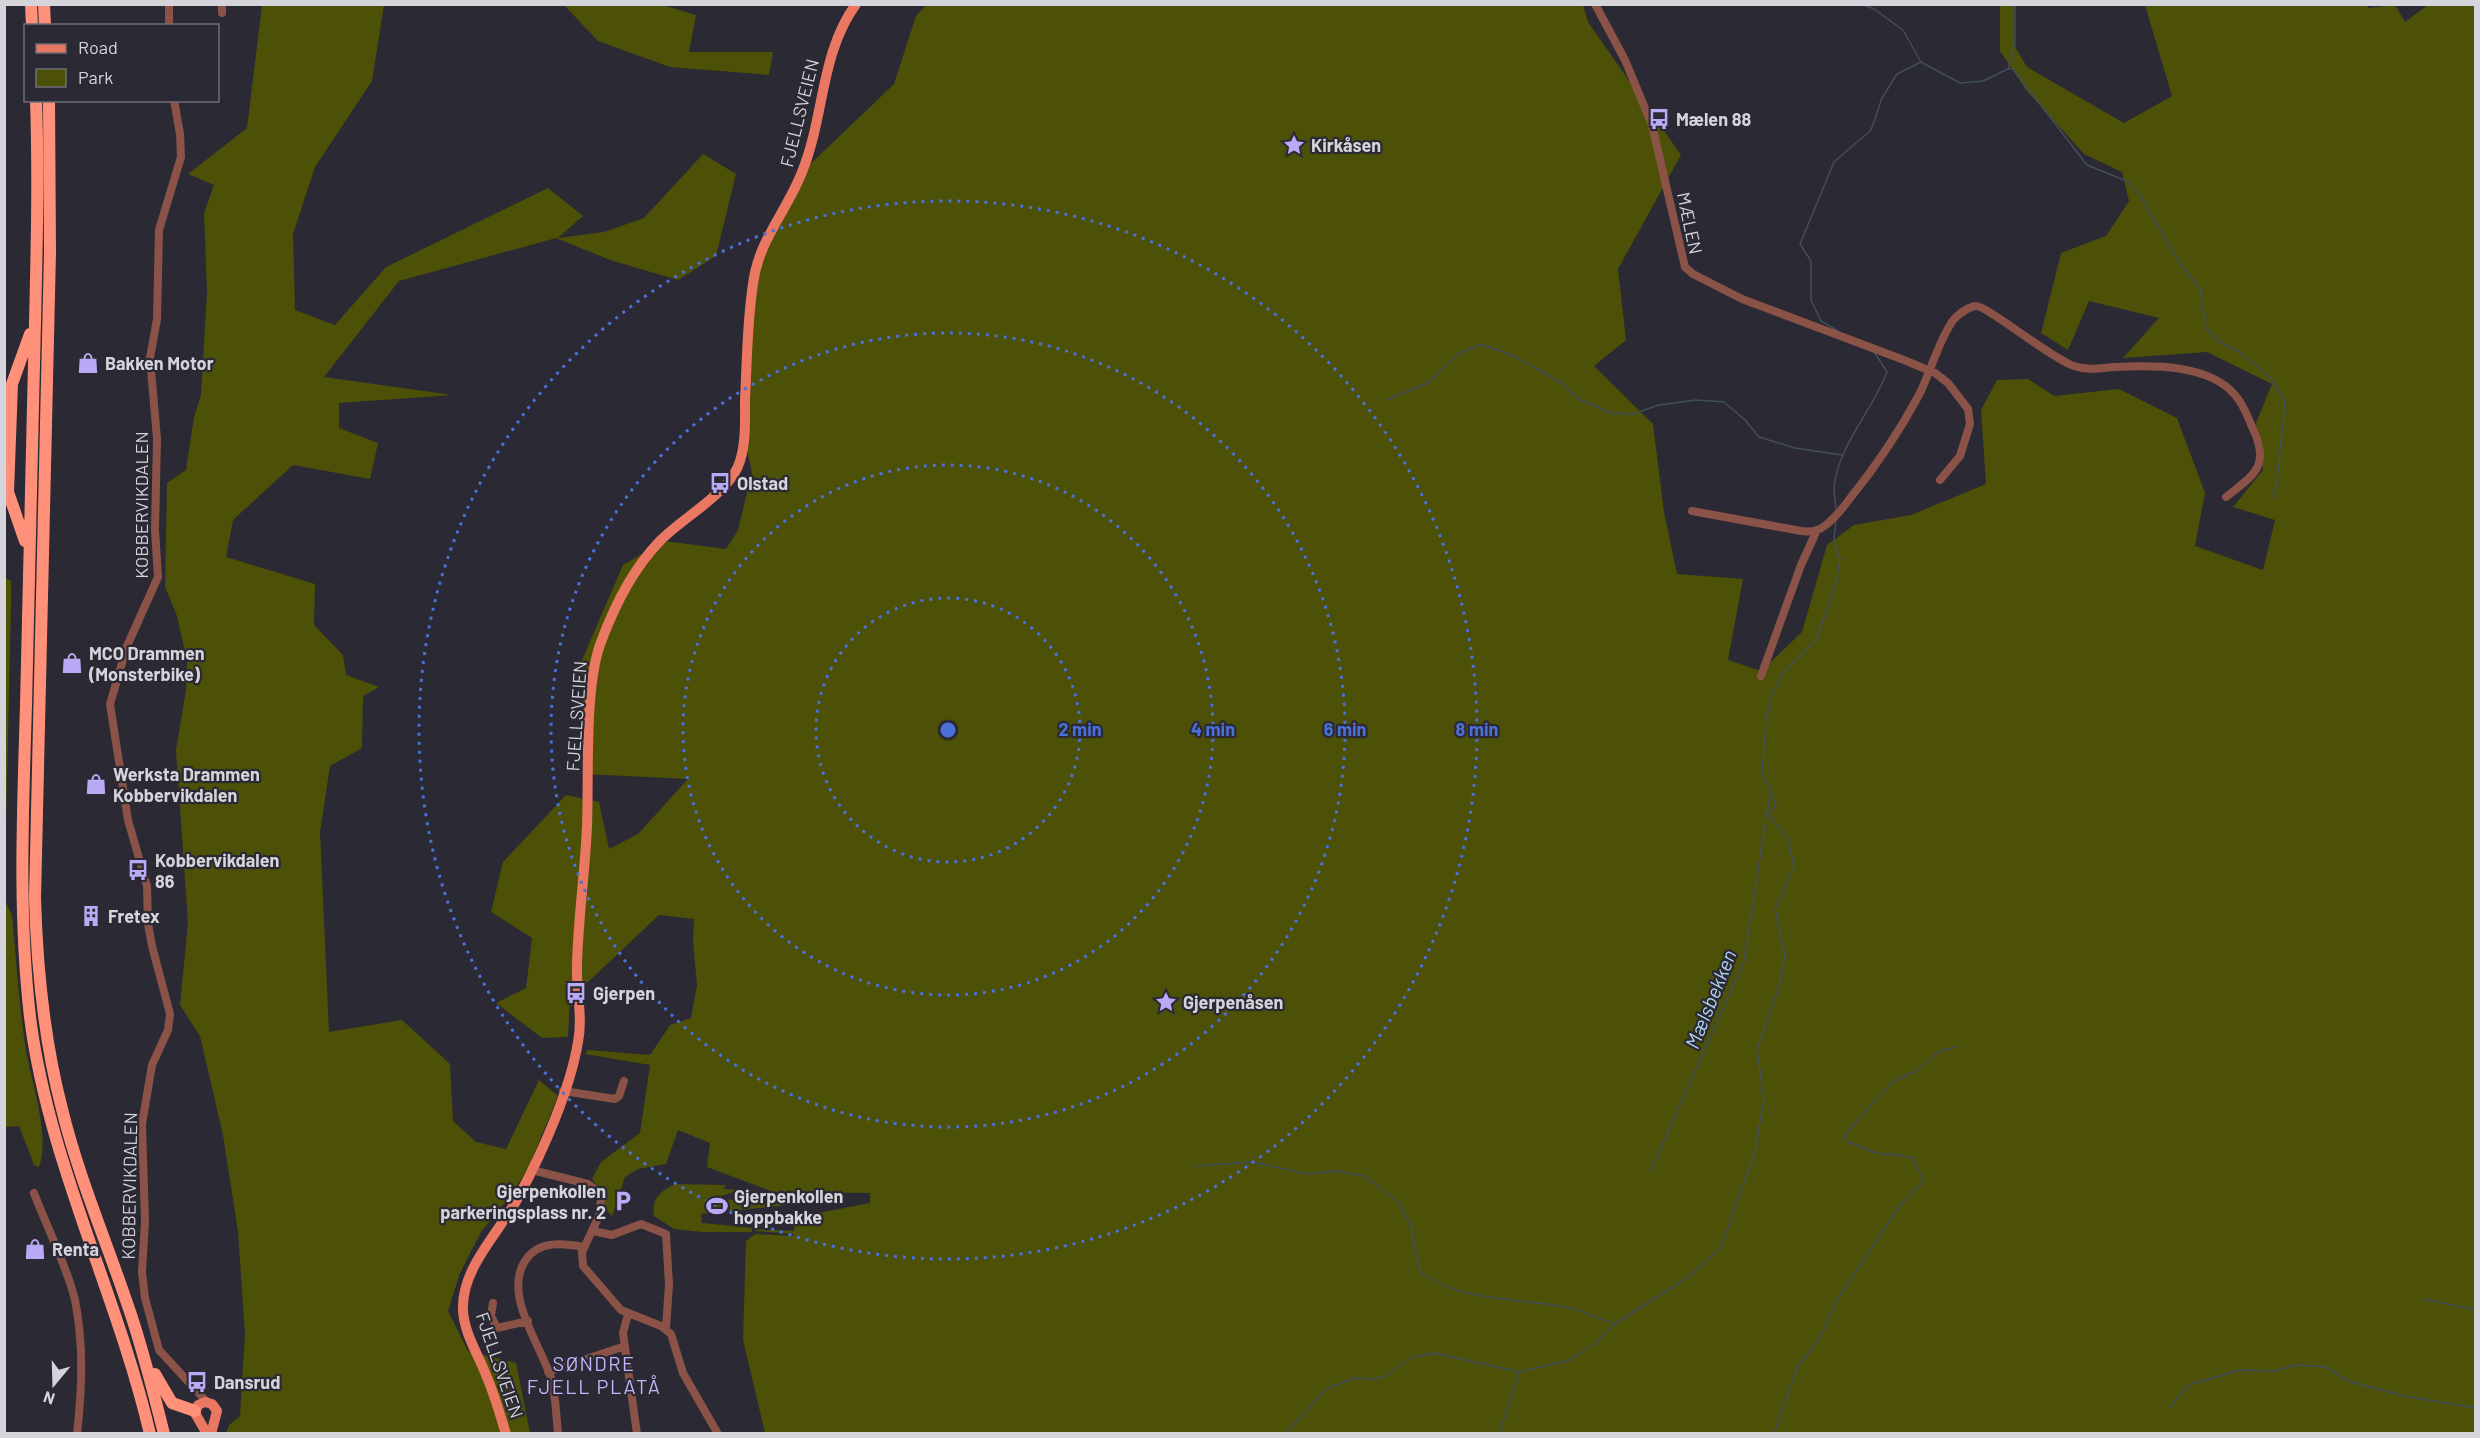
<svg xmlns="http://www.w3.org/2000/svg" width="2480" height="1438" font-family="Barlow,sans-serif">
  <rect width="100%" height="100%" fill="#2b2933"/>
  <path fill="#4d5007" d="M2367,4l1,4 27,-3 10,17 23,-17h47v1428h-1710l-22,-93 3,-99 9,-7 38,2v-2l-38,-3v-2l39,2 1,-12 3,-2 72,-14v-10l-97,-1 -66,-25 3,-24 -32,-13 -12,34 -28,5 -13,8 -13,39 -6,-6 -3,-16 -11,-15 9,-17 39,-29 10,-68 -65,-11 3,-4 62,5 20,-30 21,-7 6,-33 -4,-44 1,-22 -35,-4 -89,84 -2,38 -26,1 -46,-35 30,-15 6,-50 -41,-26 12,-50 63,-67 33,7 10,47 29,-15 50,-55 -104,-5 -2,-114 41,-95 41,-24 62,8 12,-19 14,-58 -8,-34 11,-170 47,-96 92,-88 22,-68 10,-11h657l5,17 93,133 -63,114 8,71 -32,26 59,58 11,88 13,62 66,5 -15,81 33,11 41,-39 25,-87 27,-20 57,-10 75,-31 -5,-74 16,-30 31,-1 26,17 65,-7 58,29 28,75 -10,53 68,24 12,-50 -42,-13 30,-37 -7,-47 16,-39 -65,-32 -84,6 36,-40 -70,-17 -21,49 -27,-17 20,-80 45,-17 23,-35 -7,-29 -38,-18 -57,-63 -27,-40v-46h14v40l13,22 97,56 48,-27 -27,-91z
    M262,5h122l-12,76 -57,86 -22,67 2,76 40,15 51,-58 162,-79 35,28 -25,22 46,-6 40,-14 59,-64 33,20 -20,82 -38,24 -68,-20 -54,-22 -157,43 -75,96 128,18 -113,8v25l39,15 -8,36 -77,-14 -60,55 -7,37 89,27 -1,41 29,30 3,20 33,12 -16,9 -1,52 -32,18 -10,66 9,200 73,-12 48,44 3,57 23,21 30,7 33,-69 19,16 -29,70 -17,28 -31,38 -21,41 -12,38 20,40 48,12 14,70h-304l3,-8 11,-9 5,-82 -7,-102 -15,-97 -23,-99 -20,-31 8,-82 -12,-173 10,-60 1,-30 -10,-44 -12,-29 2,-104 19,-13 8,-53 7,-22 6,-104 -3,-78 10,-28 -26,-11 59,-46z
    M564,5h98l34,10 -7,37h84l-4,23 -99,-8 -72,-26z
    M5,578l6,3v24l-6,263z
    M4,899l8,16c4,43 7,87 13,129 5,35 26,90 14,123l-5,-2 -15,-39 -14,1z
    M675,1184l51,1 -3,4 37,2 -26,1 -27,8 91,-1v5l-97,10 1,9 50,5v4h-50l-28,-3 -20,-13c-3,-18 7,-25 21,-32z"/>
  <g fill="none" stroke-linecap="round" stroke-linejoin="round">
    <path stroke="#414e5c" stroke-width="1.5" d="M1862,4l12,5 29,21 18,32 39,21 23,-2 25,-12 7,-25v-40
      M2008,69h5l74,96 42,17 12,15 40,68 19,24 6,39 13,14 22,11 29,24 15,25 -8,80 -4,16
      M1838,331l-17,-10 -10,-21v-39l-11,-17 34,-82 37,-32 11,-32 15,-24 24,-12
      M1386,400l42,-17 30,-29 23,-10 33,12 48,27 16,16 33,14 22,1 26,-9 37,-5 28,2 21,18 14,17 36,11 47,7
      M1836,512c0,-8 -2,-16 -2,-24 3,-41 39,-78 53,-116l-12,-19
      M1194,1166l59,-4 55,12 27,-3 29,5 33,25 13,22 10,49c42,30 97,26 145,35 16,3 33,11 49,17
      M1650,1172l94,-211 26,-169
      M2424,1299l52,11
      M2170,1407l18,-22 52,-15 35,1 21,-6 30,2 22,14 56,15 72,12
      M1285,1434l41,-45 28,-11 21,1 10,-3 28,-19 20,-4 87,19 50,-12 25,-17 20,-19 73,-47 33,-29 34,-97 9,-52 -7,-50 23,-65 5,-28 -10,-47 19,-42 -6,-28 -19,-24 7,-11 -14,-31 4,-53 4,-21 13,-26 33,-33 20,-56 4,-25 -6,-20 2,-19
      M1499,1434l20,-61
      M1774,1434l23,-66 24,-32 13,-31 66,-100 24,-24 -12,-23 -20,-4h-13l-33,-13 -2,-6 48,-53 24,-11 22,-19 19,-6"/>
    <path stroke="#8b5348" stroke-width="8" d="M1595,4l30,56 27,65 33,142 8,7 49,25 162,61 31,13 13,10 20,26 2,15 -10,32 -20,24
      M222,13v-9
      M169,26v-22
      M174,100l6,34 1,23 -22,73 -2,89 -7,39 7,81 -2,91 3,47 -31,69 -17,58 18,116 19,66 1,38 4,22 18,68 -2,16 -16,35 -10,59 3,97 -3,51 3,26 14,52 48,52
      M1692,511l109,20c8,1 16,1 22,-4 11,-7 20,-19 28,-30 26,-32 48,-65 68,-102 11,-22 18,-49 31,-70 4,-8 16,-17 25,-19 9,-3 78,54 99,60 14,5 27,2 41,1 37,-2 94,-3 120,28 9,9 13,24 19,36 16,37 -1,44 -28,66
      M1761,676l40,-111 16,-35
      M563,1091l52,8 4,-3 5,-15
      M532,1170l56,14 9,7 4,9 -2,16 -17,36 1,14 38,44 40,16 10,8 12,39 35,61
      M34,1193c12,32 34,76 41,107 9,45 7,89 2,134
      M593,1231l19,4 29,-11 25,10 3,50 -3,44
      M493,1303l-2,13 6,12 31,-7
      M628,1314l-5,19 14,101
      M548,1372l77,-26
      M558,1434c-2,-19 -2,-38 -7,-56 -11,-34 -48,-84 -26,-117 13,-21 38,-18 59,-14"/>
    <path stroke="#e97761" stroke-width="10" d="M207,1434l-12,-21 3,-8 7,-3 7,2 5,7 -6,23
      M506,1434c-6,-20 -12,-41 -20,-59 -8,-21 -22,-42 -23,-65 -2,-43 39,-80 57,-116 23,-43 50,-104 58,-152 5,-25 -2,-51 -1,-77 1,-46 8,-92 10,-139 2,-50 -3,-140 14,-184 13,-35 32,-73 58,-100 22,-24 72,-49 81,-81 6,-19 5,-41 5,-61 2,-39 2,-77 8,-116 5,-43 34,-73 49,-112 23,-57 18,-118 54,-168"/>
    <path stroke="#ff917b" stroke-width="12" d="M31,4l1,22
      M44,4l1,22
      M36,100c3,89 0,177 -2,265 -3,113 -5,226 -8,340 -3,104 -8,208 4,312 18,144 87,276 120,417
      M49,100l1,152 -15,646c2,72 9,142 27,211 16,66 43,129 65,194 15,42 26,87 37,131
      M25,541l-17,-49 4,-108 18,-50
      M155,1374l17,29 23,8"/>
  </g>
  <g fill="none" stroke="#4b70d9" stroke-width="3" stroke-dasharray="3 6">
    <circle cx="948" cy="730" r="132"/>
    <circle cx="948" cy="730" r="265"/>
    <circle cx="948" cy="730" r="397"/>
    <circle cx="948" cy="730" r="529"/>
  </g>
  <defs>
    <symbol id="bus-bare" viewBox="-9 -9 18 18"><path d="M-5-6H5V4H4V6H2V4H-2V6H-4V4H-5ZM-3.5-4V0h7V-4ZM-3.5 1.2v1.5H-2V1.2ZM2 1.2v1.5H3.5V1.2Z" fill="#baaaf6" stroke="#2b2933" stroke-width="2.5" paint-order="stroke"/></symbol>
    <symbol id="sight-bare" viewBox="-9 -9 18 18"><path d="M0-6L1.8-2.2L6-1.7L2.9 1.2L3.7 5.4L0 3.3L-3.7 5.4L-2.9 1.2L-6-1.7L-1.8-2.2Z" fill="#baaaf6" stroke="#2b2933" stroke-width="2.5" paint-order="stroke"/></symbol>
    <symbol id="shop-bare" viewBox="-9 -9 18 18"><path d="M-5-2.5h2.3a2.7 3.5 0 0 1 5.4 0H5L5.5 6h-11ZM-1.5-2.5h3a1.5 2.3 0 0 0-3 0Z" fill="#baaaf6" stroke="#2b2933" stroke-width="2.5" paint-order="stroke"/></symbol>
    <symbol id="building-bare" viewBox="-9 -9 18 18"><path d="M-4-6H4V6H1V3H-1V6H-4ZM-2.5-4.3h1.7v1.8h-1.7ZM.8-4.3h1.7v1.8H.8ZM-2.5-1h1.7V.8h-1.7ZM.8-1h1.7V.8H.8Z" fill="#baaaf6" stroke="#2b2933" stroke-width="2.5" paint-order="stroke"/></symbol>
    <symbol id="parking-bare" viewBox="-9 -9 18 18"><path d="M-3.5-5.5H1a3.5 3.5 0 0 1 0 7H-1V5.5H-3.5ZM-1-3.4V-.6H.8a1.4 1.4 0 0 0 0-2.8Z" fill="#baaaf6" stroke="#2b2933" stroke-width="2.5" paint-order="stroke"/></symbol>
    <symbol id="stadium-bare" viewBox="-9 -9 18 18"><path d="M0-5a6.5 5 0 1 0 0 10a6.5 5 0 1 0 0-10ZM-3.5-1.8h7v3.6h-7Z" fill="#baaaf6" stroke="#2b2933" stroke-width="2.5" paint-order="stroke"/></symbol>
  </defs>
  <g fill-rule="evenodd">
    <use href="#bus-bare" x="1644" y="104" width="30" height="30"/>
    <use href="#sight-bare" x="1279" y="130" width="30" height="30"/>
    <use href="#shop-bare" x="73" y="348" width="30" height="30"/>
    <use href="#bus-bare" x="705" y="468" width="30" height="30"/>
    <use href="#shop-bare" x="57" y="648" width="30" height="30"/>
    <use href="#shop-bare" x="81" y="769" width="30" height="30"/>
    <use href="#bus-bare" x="123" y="855" width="30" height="30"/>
    <use href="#building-bare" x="76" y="901" width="30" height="30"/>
    <use href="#bus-bare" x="561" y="978" width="30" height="30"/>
    <use href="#sight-bare" x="1151" y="987" width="30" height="30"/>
    <use href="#parking-bare" x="608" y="1186" width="30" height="30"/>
    <use href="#stadium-bare" x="702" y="1191" width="30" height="30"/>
    <use href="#shop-bare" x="20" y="1234" width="30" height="30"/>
    <use href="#bus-bare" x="182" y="1367" width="30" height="30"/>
  </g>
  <g text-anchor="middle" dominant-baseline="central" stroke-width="4.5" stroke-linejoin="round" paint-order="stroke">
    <g font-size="18" fill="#d6d4db" stroke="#2b2933">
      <text transform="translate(799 113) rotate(-76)">FJELLSVEIEN</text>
      <text transform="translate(1690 223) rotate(78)">MÆLEN</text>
      <text transform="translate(141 505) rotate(-90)">KOBBERVIKDALEN</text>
      <text transform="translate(576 716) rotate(-86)">FJELLSVEIEN</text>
      <text transform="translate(129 1186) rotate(-89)">KOBBERVIKDALEN</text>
      <text transform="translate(500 1365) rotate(71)">FJELLSVEIEN</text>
    </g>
    <g font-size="18" font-weight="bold" fill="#d6d4db" stroke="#2b2933" text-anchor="start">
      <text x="1676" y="119">Mælen 88</text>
      <text x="1311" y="145">Kirkåsen</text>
      <text x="105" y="363">Bakken Motor</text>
      <text x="737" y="483">Olstad</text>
      <text x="89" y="653">MCO Drammen<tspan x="89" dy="21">(Monsterbike)</tspan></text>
      <text x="113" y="774">Werksta Drammen<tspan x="113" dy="21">Kobbervikdalen</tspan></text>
      <text x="155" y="860">Kobbervikdalen<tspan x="155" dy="21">86</tspan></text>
      <text x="108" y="916">Fretex</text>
      <text x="593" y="993">Gjerpen</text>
      <text x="1183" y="1002">Gjerpenåsen</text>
      <text x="606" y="1191" text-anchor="end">Gjerpenkollen<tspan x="606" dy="21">parkeringsplass nr. 2</tspan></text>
      <text x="734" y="1196">Gjerpenkollen<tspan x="734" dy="21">hoppbakke</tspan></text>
      <text x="52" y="1249">Renta</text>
      <text x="214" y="1382">Dansrud</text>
    </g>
    <g font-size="20" font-style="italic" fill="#b0d4f2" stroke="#2b2933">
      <text transform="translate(1710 999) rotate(-68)">Mælsbekken</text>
    </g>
    <g font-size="20" letter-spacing="1.5" fill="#c3b4fb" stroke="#2b2933">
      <text x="594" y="1363">SØNDRE<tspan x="594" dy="23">FJELL PLATÅ</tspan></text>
    </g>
  </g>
  <circle cx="948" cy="730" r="9" fill="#4b70d9" stroke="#2b2933" stroke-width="3"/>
  <g font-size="18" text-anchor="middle" font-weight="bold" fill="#4b70d9" stroke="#2b2933" stroke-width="4.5" stroke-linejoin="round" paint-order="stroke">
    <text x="1080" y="736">2 min</text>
    <text x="1213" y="736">4 min</text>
    <text x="1345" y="736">6 min</text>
    <text x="1477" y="736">8 min</text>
  </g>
  <rect width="2480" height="1438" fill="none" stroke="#d6d4db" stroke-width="12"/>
  <rect x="24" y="24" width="195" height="78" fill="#2b2933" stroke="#6f6d76" stroke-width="1.5"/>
  <rect x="36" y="44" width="30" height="9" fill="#e97761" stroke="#6f6d76" stroke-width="1.5"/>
  <text x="78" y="54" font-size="18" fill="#d6d4db">Road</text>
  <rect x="36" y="69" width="30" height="18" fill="#4d5007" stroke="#6f6d76" stroke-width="1.5"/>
  <text x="78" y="84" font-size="18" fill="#d6d4db">Park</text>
  <g transform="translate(54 1384) rotate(199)" stroke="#2b2933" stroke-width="4.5" paint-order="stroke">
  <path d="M0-4.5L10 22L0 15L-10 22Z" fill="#d6d4db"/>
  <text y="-9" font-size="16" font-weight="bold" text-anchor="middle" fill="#d6d4db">N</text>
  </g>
</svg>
